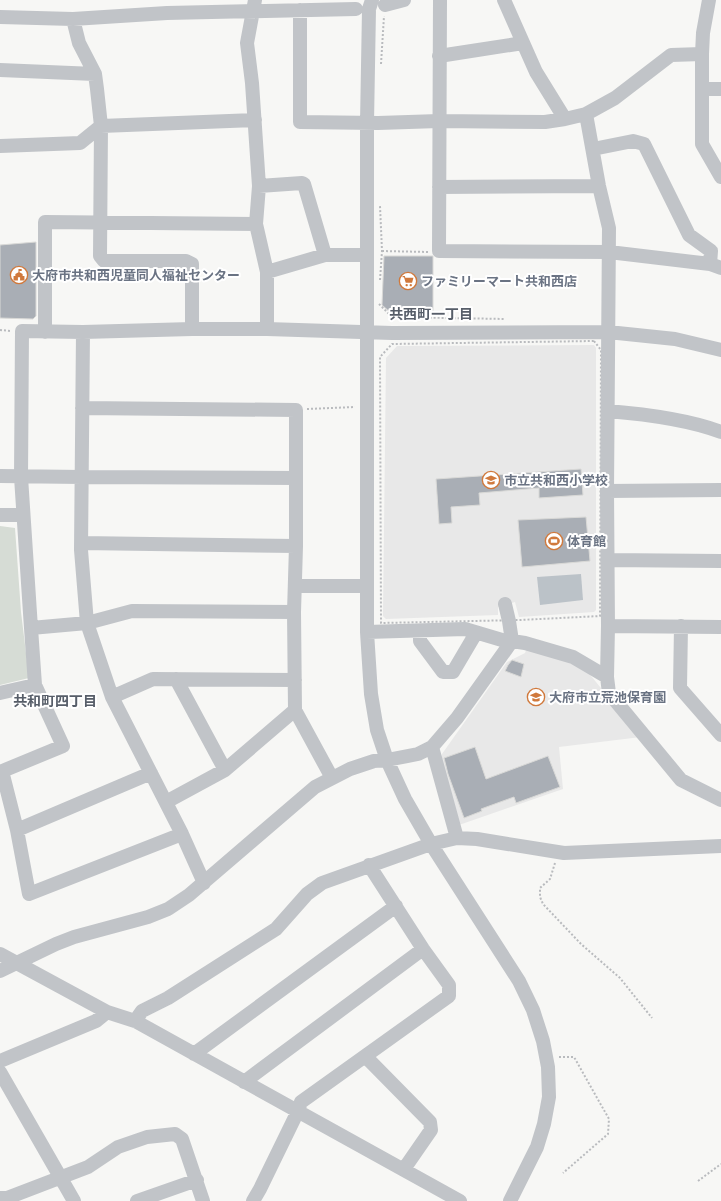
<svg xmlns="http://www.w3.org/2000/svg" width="721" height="1201" font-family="Montserrat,'Noto Sans JP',sans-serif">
  <rect width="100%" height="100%" fill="#f7f7f5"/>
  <path fill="#e8e8e8" d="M594,345l2,3v262l-2,2 -75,5 -4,-15 -17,5v8l-112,4 -3,-3 3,-258 11,-12z
    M527,648l47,15 13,8 54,66 -82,10 4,42 -104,36 -19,-63 2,-8 65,-92 18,-9z"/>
  <path fill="#d6dcd5" d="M0,526l15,2 6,84 8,66 -29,7z"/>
  <path fill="#bbc2c8" d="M581,574l2,26 -43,5 -3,-28z"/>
  <path fill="#a9aeb5" stroke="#d9d9d7" d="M36,242v74l-3,3 -33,-1v-73z
    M384,256h49v58h-41l-10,-9z
    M581,469l2,26 -44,3v-10l-60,5 1,12 -29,2 1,16 -13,1 -3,-45z
    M586,517l4,44 -68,6 -4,-47z
    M512,660l12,4 -3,13 -16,-6 3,-6z
    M475,747l11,32 62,-23 12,31 -44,16 -2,-6 -33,12 1,2 -18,7 -16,-44 -4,-16z"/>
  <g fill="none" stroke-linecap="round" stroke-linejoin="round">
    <path stroke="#b9bbbe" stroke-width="2" stroke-dasharray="2 2" stroke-linecap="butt" d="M381,64l3,-48
      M382,251l46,1
      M380,280l2,-29 -2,-45
      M379,304l13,13 113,2
      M0,330l11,1
      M594,341l7,9 -1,266 -80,4 -139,3 -1,-266 12,-13z
      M307,409l48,-2
      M555,863l-5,16 -10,9v9l3,7 38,40 39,34 32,40
      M559,1057h15l35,62 -1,15 -45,39
      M698,1181l23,-17"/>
    <path stroke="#c1c4c8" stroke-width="14" d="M255,0l-8,43 5,40 7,103 -3,38 11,48v57
      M372,0l-3,9 -2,114v509l4,62 6,36 10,30 18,39 26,45 88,137 14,29 10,31 5,26 1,30 -5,27 -7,23 -27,54
      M440,0l-1,251 170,1 101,12 11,4
      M504,0l32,72 29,47
      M709,0l-6,33 -1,21v90l19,33
      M385,5l19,-5
      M300,10v112l78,1 61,-2 106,1 20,-3 21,-5 29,-16 56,-43 31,-1
      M0,17l73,2 94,-6 189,-4
      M73,19l6,24 16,31 2,15 4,37 -1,130 4,5h82l6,3v65
      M439,56l84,-13
      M0,70l95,4
      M703,89h18
      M586,114l13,72 10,42 -2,263 1,135 -1,51
      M0,146l80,-3 21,-17 154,-6
      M593,149l40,-8 11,3 45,91 22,16 -1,13
      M259,186l43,-3 2,1 21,71
      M439,187l160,-1
      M267,272l58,-17h42
      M45,332v-110l211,2
      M83,332l-2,218 6,73 25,74 70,137 22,49
      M82,408l214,2v136l-2,66
      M608,411c36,3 79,8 113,21
      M0,476l82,1 214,1
      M607,491l114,-1
      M0,515h23
      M81,543l215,3
      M607,560l114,1
      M295,586h72
      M608,626l113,1
      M681,626l-1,62 41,47
      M31,628l4,57
      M420,631v10l23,31h10l23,-39
      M367,632l98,-3 37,11 10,1 13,2 48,14 34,20 2,16 72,87 40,20
      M176,679l49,91
      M0,693l35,-8 28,61 -63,26
      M112,697l41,-18 142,1
      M432,747l25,91
      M2,771l15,59 134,-57
      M332,778l-37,-68 -1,-98 -162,-1 -45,12 -56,5 -10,-151 1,-146 61,1 109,-3h75l125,4 216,-1 67,7 46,11
      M166,802l59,-32 70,-60
      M17,830l12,64 153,-60
      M0,954l107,58 28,9 325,180
      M0,971l56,-27 18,-7 74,-20 20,-8 21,-14 126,-108 35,-18 24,-8 13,-1 31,-6 14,-7 25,-29 55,-77 -3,-20 -4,-17
      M135,1021l7,-10 26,-13 108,-69 31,-35 15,-11 109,-39 26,-6 20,1 87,14 157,-7
      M194,1054l202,-148
      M366,1057l64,65 1,8 -27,39
      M0,1061l96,-40 11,-9
      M0,1072l74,129
      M244,1082l179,-133
      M0,1198h7l81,-31 30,-20 29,-10 28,-3 7,5 21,62
      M137,1201l60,-21
      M253,1201l7,-12 38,-78 3,-9 148,-106v-11l-26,-36 -54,-84"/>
  </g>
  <defs>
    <symbol id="civic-ring" viewBox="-11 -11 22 22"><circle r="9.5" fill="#fff" stroke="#d0793c" stroke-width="1.5"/><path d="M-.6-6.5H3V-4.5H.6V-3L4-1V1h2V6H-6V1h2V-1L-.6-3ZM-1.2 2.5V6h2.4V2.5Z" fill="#d0793c"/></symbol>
    <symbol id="supermarket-ring" viewBox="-11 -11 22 22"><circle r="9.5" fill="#fff" stroke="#d0793c" stroke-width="1.5"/><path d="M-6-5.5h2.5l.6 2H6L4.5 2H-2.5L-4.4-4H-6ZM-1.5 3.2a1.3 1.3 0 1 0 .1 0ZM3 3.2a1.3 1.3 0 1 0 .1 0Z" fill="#d0793c"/></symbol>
    <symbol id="school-ring" viewBox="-11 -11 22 22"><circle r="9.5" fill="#fff" stroke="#d0793c" stroke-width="1.5"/><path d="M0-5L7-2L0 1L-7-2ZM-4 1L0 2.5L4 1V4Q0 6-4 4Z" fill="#d0793c"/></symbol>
    <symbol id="stadium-ring" viewBox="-11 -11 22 22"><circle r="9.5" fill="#fff" stroke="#d0793c" stroke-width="1.5"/><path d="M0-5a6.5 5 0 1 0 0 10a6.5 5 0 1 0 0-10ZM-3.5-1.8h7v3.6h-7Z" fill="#d0793c"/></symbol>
  </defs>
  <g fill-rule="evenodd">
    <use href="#civic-ring" x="9" y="265" width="20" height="20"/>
    <use href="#supermarket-ring" x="398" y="271" width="20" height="20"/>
    <use href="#school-ring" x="481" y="470" width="20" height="20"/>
    <use href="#stadium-ring" x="544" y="531" width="20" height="20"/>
    <use href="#school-ring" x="526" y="687" width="20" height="20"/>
  </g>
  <g text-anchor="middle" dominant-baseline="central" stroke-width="4" stroke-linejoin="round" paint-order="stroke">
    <g font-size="13" font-weight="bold" fill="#6a7383" stroke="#fff" text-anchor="start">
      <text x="32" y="275">大府市共和西児童同人福祉センター</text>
      <text x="421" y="281">ファミリーマート共和西店</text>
      <text x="504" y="480">市立共和西小学校</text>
      <text x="567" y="541">体育館</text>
      <text x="549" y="697">大府市立荒池保育園</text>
    </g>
    <g font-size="14" font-weight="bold" fill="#575e69" stroke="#fff">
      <text x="431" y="314">共西町一丁目</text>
      <text x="55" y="701">共和町四丁目</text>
    </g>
  </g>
</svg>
